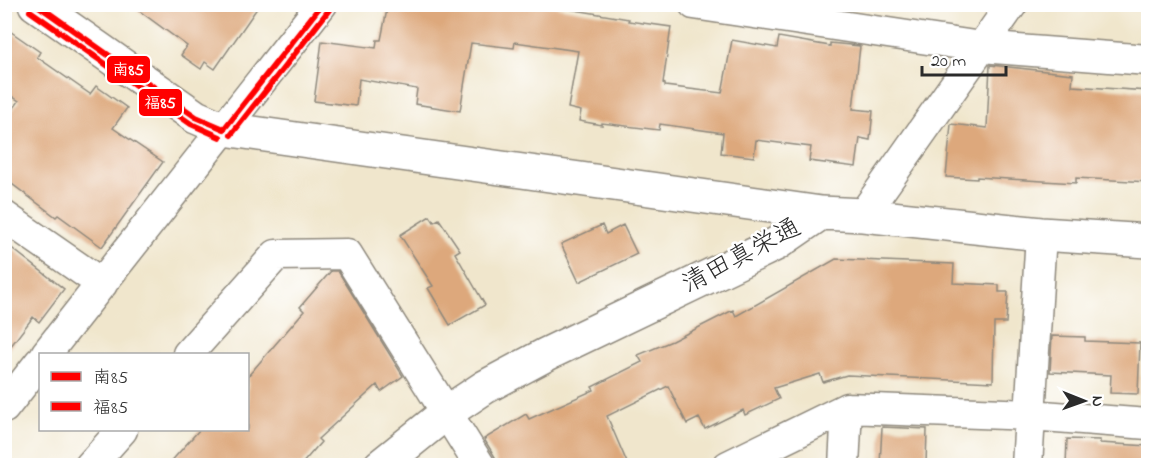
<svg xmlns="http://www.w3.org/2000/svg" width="1153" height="470" font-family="'Indie Flower','Klee One',sans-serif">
  <rect width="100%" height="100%" fill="#fff"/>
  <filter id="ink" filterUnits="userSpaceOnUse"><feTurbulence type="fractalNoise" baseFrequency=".0167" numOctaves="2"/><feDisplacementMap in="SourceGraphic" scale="12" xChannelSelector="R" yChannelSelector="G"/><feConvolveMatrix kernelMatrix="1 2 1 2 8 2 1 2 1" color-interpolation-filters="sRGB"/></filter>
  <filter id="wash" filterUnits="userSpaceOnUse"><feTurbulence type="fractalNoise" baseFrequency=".008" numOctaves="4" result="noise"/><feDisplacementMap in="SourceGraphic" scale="24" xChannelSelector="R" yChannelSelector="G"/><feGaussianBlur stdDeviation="1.35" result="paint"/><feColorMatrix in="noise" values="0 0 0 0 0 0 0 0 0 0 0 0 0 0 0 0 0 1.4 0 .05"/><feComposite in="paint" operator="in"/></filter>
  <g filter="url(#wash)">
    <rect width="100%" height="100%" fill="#f0e6cc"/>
    <g id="blocks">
      <path fill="#dda87c" d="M130,4h130l-45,65 -10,-7 -4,7 -20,-14 6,-9z
        M388,4h151l90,15 -1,2 43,6 -8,56 2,1v2l57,7 10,-53 45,8 2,-11 51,9v-3l30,3 -7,63 20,2 -3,29 -10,-2 -4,29 -47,-6 2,-14 -55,-7 -2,17 -33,-4 2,-20 -63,-9 -1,6 -57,-7v2l-23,-4 2,-10 -13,-3 10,-57 -63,-9 -1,6 -43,-5 -11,68 -45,-7 2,-15 -58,-10 -3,27 -42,-5 8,-60 54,7 1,-8h4z
        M4,27l36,25 -3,5 53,37 6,-8 31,22 -14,20 50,34 -61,85 -44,-32 -2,2 -52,-39v-56l15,-21 -15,-10z
        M990,65l83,9 -1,12 77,5v91l-73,-4v5l-99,-6v2l-31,-2 5,-53 36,4z
        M430,216l4,6 5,-3 21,31 -5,3 30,52 -35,20 -22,-37 5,-2 -33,-51z
        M602,225l4,9 17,-9 14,29 -58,28 -18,-38z
        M4,242l60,47 -25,33 -6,-5 -29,38z
        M836,259l118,5 -1,19 46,2v7h9l-2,31h-12l-1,59 -146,-7 -24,7 -3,-8 -46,14 5,11 -34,16 -2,-5 -38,19 -6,-11 -12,6 -19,-38 -61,30 21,49h-131l-2,-8 -11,-18 42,-25 3,5 65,-29 -2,-3 50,-25 -4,-7 34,-14 61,-31 3,6z
        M331,271h7l65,105 -22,16 -4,-7 -59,54 3,3 -20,23h-133l32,-36h48v-53l56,-65 -4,-4z
        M1052,336l33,1v4l55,2 -2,51 -28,-1 1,-18 -61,-3z
        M882,427l45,2 -1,36h-46z
        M1067,439l33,1v3l49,3v19h-83z"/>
    </g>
  </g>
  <g filter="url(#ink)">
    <use href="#blocks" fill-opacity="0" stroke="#8e887c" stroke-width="1.5"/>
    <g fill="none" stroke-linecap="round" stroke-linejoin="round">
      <defs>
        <path id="minor" d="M694,4l287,43 167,13
          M863,215l149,-211
          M4,216l98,68
          M46,354l276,-350
          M188,354l88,-99 71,-1 133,212
          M4,408l36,-46
          M90,466l32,-36
          M728,466l119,-58 183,7 118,9
          M844,466l3,-58
          M1027,466l14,-232"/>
        <path id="tertiary" d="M35,4l161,113 28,12 597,84
          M380,466l66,-53 39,-26 62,-33 229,-110 45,-31 42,2 178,19 107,7"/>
      </defs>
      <use href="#minor" stroke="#8e887c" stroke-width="33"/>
      <use href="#tertiary" stroke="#8e887c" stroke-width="36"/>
      <use href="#minor" stroke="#fff" stroke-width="30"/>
      <use href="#tertiary" stroke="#fff" stroke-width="33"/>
      <defs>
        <path id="bus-1" d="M36,4l160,113 28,12
          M224,129l98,-125"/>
        <path id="bus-2" d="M30,11l161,113 29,13
          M231,135l98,-125"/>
      </defs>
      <use href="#bus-1" stroke="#fff" stroke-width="10"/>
      <use href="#bus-2" stroke="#fff" stroke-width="10"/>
      <use href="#bus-1" stroke="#f00" stroke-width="6"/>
      <use href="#bus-2" stroke="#f00" stroke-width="6"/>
    </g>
  </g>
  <g text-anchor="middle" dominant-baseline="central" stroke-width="5" stroke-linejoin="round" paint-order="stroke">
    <g font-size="26" fill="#2b2b2b" stroke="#fff">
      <text transform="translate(742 257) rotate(-28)">清田真栄通</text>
    </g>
  </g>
  <g stroke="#fff" stroke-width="2">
    <rect x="106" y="55" width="45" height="29" rx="6" fill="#f00"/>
    <rect x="138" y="88" width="45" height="29" rx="6" fill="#f00"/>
  </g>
  <g font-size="16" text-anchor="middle" font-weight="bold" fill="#fff">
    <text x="128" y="75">南85</text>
    <text x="160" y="108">福85</text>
  </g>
  <rect width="1153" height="470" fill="none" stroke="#fff" stroke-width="24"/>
  <rect x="39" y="353" width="210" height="78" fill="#ffffff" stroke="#aaaaaa" stroke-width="1.5"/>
  <rect x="51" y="372" width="30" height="9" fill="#ff0000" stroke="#aaaaaa" stroke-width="1.5"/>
  <text x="93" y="383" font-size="18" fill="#2b2b2b">南85</text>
  <rect x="51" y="402" width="30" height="9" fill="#ff0000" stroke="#aaaaaa" stroke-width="1.5"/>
  <text x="93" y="413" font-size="18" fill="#2b2b2b">福85</text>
  <g transform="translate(1084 401) rotate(91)" stroke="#ffffff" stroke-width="4.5" paint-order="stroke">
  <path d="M0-4.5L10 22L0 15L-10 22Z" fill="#2b2b2b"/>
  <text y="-9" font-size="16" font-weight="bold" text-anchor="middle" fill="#2b2b2b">N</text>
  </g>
  <path d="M922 66v9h84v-9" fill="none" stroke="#2b2b2b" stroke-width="3"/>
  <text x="931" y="66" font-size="18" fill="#2b2b2b" stroke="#ffffff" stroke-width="4.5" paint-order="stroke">20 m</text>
</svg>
